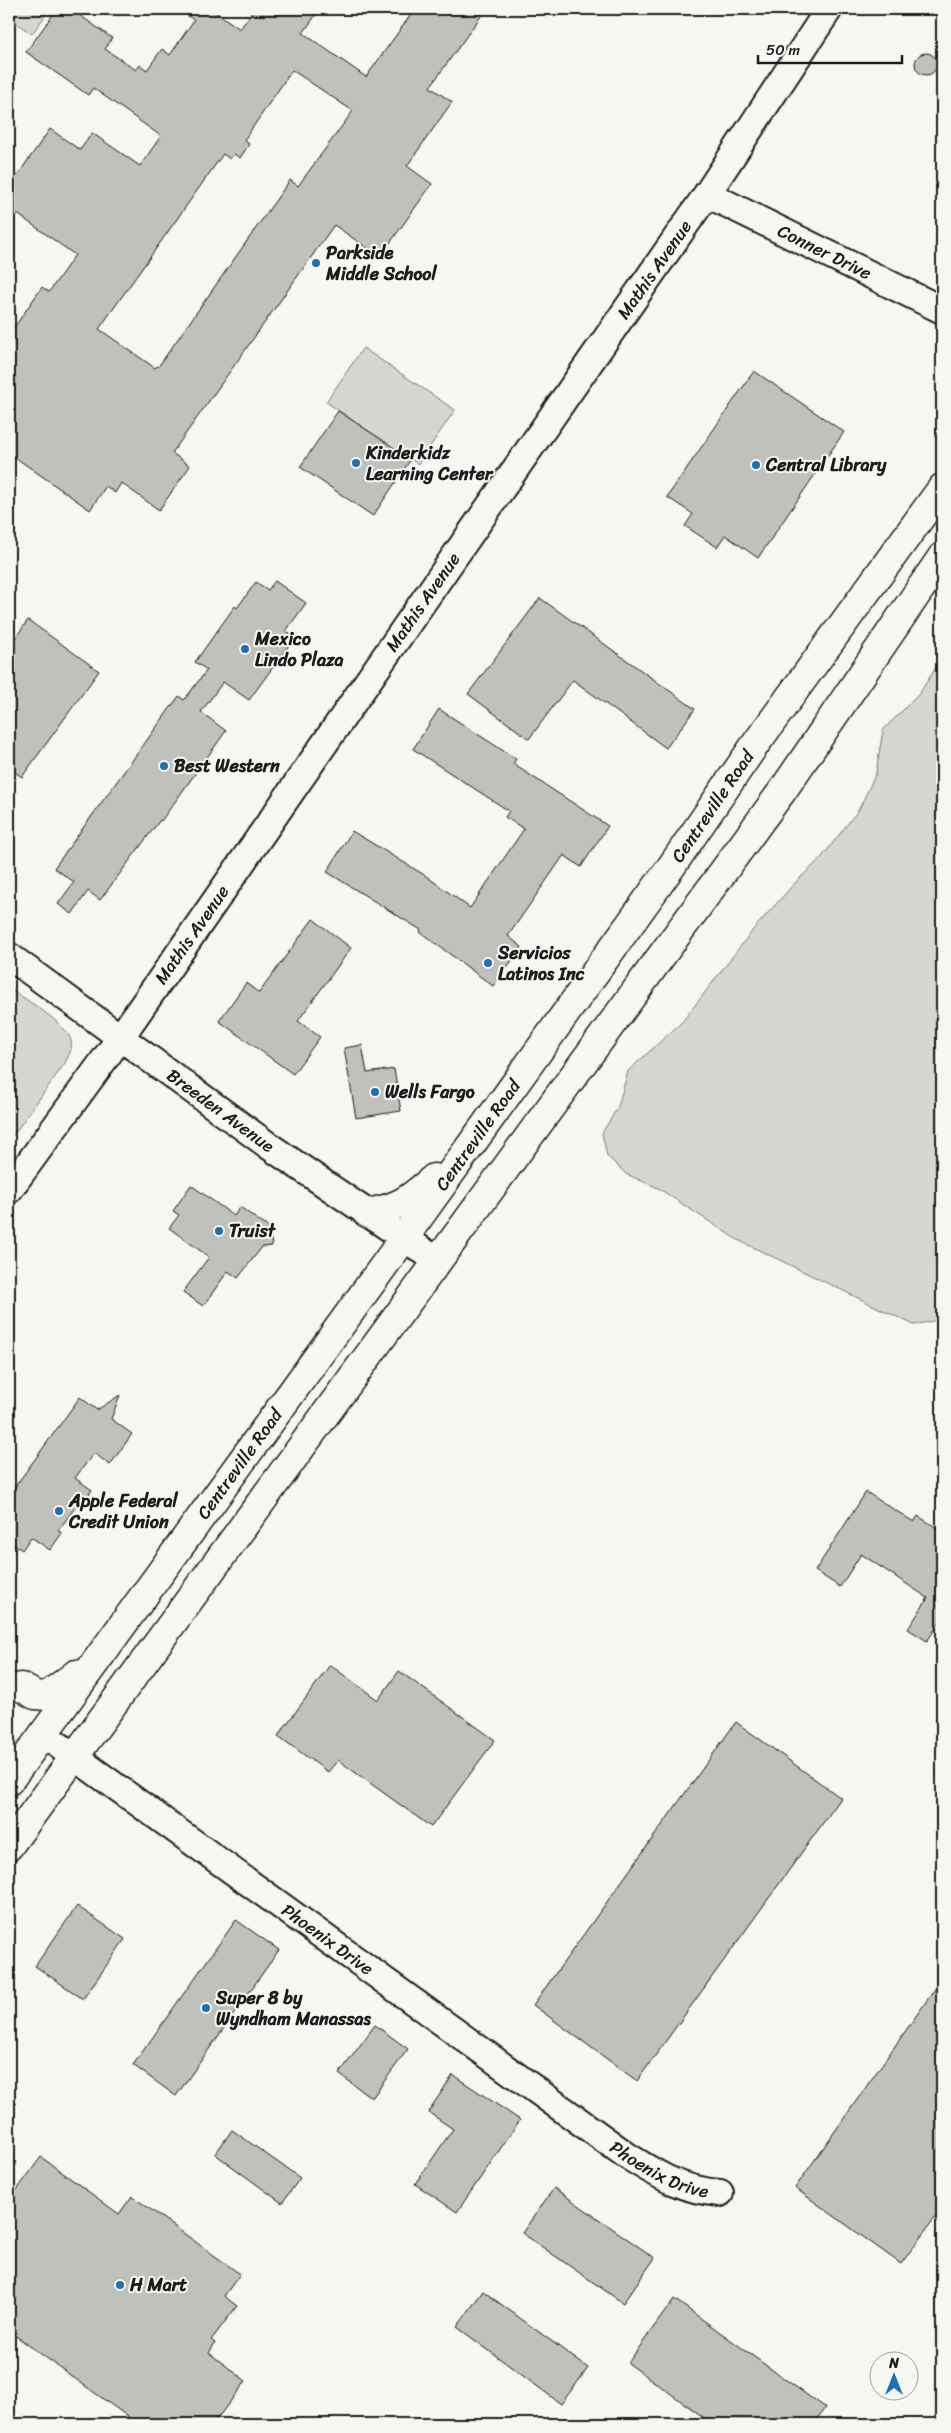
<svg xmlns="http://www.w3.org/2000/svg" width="951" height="2433" font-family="Sriracha,sans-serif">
  <rect width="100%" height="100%" fill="#f6f6f2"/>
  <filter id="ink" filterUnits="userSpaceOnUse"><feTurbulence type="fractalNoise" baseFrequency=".02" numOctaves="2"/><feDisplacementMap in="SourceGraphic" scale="10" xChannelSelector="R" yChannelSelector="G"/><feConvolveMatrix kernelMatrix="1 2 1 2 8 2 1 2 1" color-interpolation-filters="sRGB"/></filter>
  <g filter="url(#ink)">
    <path fill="#d6d6d2" stroke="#797977" d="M9,9h41l-18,25 -23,-16z
      M363,348l92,62 -37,54 -92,-62z
      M942,658v661l-28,6 -178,-86 -78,-51 -32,-14 -19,-18 -5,-23 16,-26 10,-36 54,-49 71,-92 40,-45 29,-28 37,-48 17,-36 7,-43 36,-36z
      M9,988c14,10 59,36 62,53 2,9 -3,15 -6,22l-56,78z"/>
    <path fill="#c0c0bd" stroke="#1c1c1c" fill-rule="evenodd" d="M57,9h14l41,29 -7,11 31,21 4,-5 7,5 15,-21 8,6 24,-35 -17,-11h34l29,20 14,-20h66l-17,24 63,44 49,-68h71l-56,78 22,15 -45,64 25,18 -52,73 -46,-32 -162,228 18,13 -31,44 -38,-27 -6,10 -9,-7 -16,24 -81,-57v-118l33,-48 7,5 26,-37 -66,-47v-32l5,4 36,-51 30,21 12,-17 48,33 21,-30 -68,-48 -5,7 -62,-43zM292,70l61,41 -55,75 -8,-6 -132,187 -1,-1 -2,2 -56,-39 124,-175 7,5 4,-5 6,4 9,-14 -5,-4z
      M915 64a11 11 0 1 1 22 0a11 11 0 1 1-22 0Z
      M754,371l90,61 -86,126 -33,-23 -8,12 -32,-21 8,-12 -26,-17z
      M338,411l73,48 -38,57 -73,-49z
      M275,581l31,22 -20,28 9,6 -46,63 -26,-18 -22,30 25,19 -65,90 -1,-1 -60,80 -12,-9 -16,23 -14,-10 16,-22 -20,-14 125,-172 5,4 23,-30 -12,-8 40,-56 2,2 19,-26 12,8z
      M540,598l155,111 -29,39 -93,-68 -44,59 -61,-45z
      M28,620l71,51 -77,106 -13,-9v-121z
      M439,709l77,50 -3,5 95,62 -27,41 -17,-12 -56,81 14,11 -29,39 -73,-54 1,-2 -94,-58 25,-41 74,45 44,32 54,-79 -19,-12 4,-6 -96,-62z
      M313,919l38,29 -53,73 22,16 -27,37 -74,-53 27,-38 13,10z
      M362,1045l5,28 27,-4 7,42 -45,7 -12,-70z
      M191,1185l43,31 6,-9 29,21 3,18 -10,1 -24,31 -10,-7 -25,35 -20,-14 26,-35 -40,-29 10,-13 -6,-4z
      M120,1395l-9,24 21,15 -22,31 -16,-12 -19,25 17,12 -12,17 -3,-2 -19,26 4,2 -12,17 -19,-13 -9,13 -13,-9v-46l71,-98 17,13z
      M866,1492l48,30 4,-6 24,15v88l-15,22 -19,-12 20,-31 -67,-44 -21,33 -25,-16z
      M330,1665l48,35 21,-29 96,69 -64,87 -93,-67 -10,12 -50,-36z
      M736,1722l105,76 -204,283 -104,-76z
      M77,1906l48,33 -42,60 -48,-33z
      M236,1920l43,30 -103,146 -43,-31z
      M942,1979v229l-41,56 -106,-76z
      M375,2025l33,24 -36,49 -33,-24z
      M453,2075l67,45 -63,92 -42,-28 38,-55 -25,-17z
      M232,2130l68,48 -18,25 -67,-49z
      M41,2157l78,57 13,-18 108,78 -16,22 13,10 -26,34 4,3 -6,10 37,28 -33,43h-75l-129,-93v-130z
      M554,2188l101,70 -32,45 -101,-70z
      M483,2291l105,77 -27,36 -104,-77z
      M674,2299l151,109 -12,16h-100l-85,-61z"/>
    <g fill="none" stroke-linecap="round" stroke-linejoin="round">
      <defs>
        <g id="minor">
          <path id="s1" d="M707,194l235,116"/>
          <path id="s2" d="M9,956l260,190 169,115"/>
          <path id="s3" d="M9,1190l111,-152 330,-475 257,-369 122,-185"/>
          <path id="s4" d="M43,1734l583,421c32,20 55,35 94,38"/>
        </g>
        <g id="highway">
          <path d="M367,1213c34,-6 41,-13 67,-35"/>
          <path d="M21,1687l14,8 12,1 29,-22"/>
          <path id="s5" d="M9,1781l395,-543 267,-371 81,-118 190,-261"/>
          <path d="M9,1846l774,-1056 159,-233"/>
        </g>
      </defs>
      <use href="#minor" stroke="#1c1c1c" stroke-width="30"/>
      <use href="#highway" stroke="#1c1c1c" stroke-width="31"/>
      <use href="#minor" stroke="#f6f6f2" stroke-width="26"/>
      <use href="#highway" stroke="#f6f6f2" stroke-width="28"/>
    </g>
  </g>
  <g fill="#1f6fb2" stroke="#f6f6f2" stroke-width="2">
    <circle cx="316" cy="263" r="5"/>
    <circle cx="356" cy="463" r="5"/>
    <circle cx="756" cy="465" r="5"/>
    <circle cx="245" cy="649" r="5"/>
    <circle cx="164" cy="766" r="5"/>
    <circle cx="488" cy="963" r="5"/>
    <circle cx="375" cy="1092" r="5"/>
    <circle cx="219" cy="1231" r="5"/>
    <circle cx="59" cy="1511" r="5"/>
    <circle cx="206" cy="2008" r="5"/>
    <circle cx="120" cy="2285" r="5"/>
  </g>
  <g text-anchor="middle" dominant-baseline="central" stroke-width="4" stroke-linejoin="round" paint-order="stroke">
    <g font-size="18" fill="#1c1c1c" stroke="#f6f6f2">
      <text stroke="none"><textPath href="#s1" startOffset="131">Conner Drive</textPath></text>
      <text stroke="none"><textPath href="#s3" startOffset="1124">Mathis Avenue</textPath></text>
      <text stroke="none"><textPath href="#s3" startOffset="719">Mathis Avenue</textPath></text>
      <text stroke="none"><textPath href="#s5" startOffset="1202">Centreville Road</textPath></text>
      <text stroke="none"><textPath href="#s3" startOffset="314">Mathis Avenue</textPath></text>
      <text stroke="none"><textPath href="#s2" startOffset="262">Breeden Avenue</textPath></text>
      <text stroke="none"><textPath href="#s5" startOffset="798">Centreville Road</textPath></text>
      <text stroke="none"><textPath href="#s5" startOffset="392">Centreville Road</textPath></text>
      <text stroke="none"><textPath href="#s4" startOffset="351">Phoenix Drive</textPath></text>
      <text stroke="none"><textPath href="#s4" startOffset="756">Phoenix Drive</textPath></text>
    </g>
    <g font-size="18" font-weight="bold" fill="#1c1c1c" stroke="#f6f6f2" text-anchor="start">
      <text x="326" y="253">Parkside<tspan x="326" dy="21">Middle School</tspan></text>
      <text x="366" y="453">Kinderkidz<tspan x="366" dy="21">Learning Center</tspan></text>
      <text x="766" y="465">Central Library</text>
      <text x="255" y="639">Mexico<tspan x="255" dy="21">Lindo Plaza</tspan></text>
      <text x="174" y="766">Best Western</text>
      <text x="498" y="953">Servicios<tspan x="498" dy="21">Latinos Inc</tspan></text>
      <text x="385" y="1092">Wells Fargo</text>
      <text x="229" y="1231">Truist</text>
      <text x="69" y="1501">Apple Federal<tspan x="69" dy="21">Credit Union</tspan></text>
      <text x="216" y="1998">Super 8 by<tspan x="216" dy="21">Wyndham Manassas</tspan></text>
      <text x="130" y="2285">H Mart</text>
    </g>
  </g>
  <rect width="951" height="2433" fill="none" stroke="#f6f6f2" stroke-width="30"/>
  <rect x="15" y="15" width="921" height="2403" fill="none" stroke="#1c1c1c" stroke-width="2" filter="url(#ink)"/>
  <g transform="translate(894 2376)"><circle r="24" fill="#f6f6f2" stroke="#9f9f9c"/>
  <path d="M0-4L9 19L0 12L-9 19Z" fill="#1f6fb2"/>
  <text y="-8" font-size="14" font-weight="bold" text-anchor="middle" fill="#1c1c1c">N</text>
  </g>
  <path d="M758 55v8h144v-8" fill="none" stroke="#1c1c1c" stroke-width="2.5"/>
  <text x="766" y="55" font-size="15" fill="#1c1c1c" stroke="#f6f6f2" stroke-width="4" paint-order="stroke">50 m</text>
</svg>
